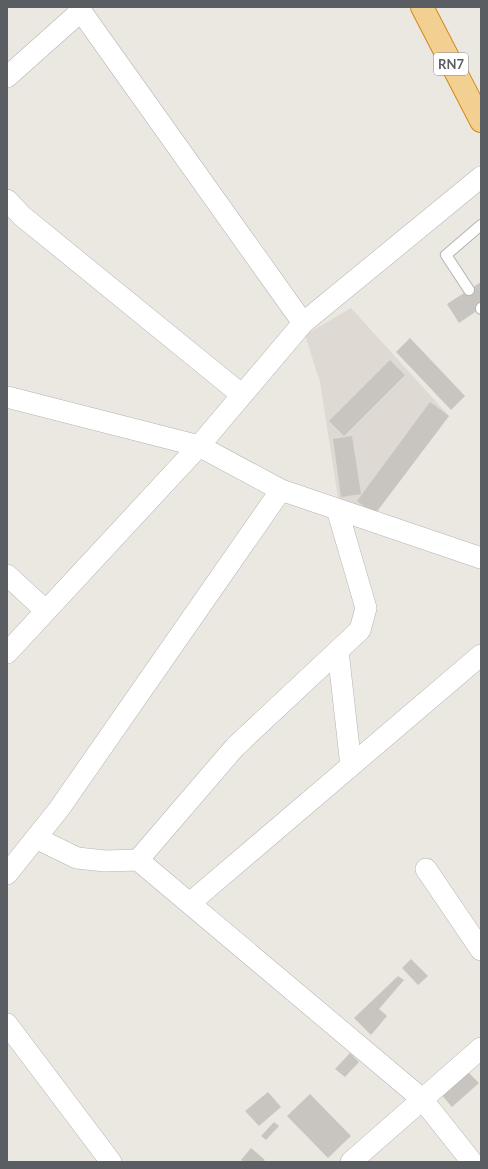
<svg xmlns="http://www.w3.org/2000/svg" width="488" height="1169" font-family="Lato,sans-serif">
  <rect width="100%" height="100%" fill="#ebe8e1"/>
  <path fill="#ded9d3" d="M351,308l98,108 -74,98 -37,-16 -18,-116 -15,-47z"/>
  <path fill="#c8c5c0" d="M481,282v26l-22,15 -12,-19z
    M410,338l55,58 -14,14 -55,-58z
    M390,360l15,15 -61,61 -15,-15z
    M430,402l19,14 -74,98 -18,-13z
    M352,436l9,58 -20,3 -8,-58z
    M411,959l17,17 -10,9 -16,-17z
    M398,976l6,4 -25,29 8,7 -16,19 -17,-17z
    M350,1053l9,9 -14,15 -10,-8z
    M467,1071l12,12 -27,24 -11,-13z
    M268,1092l13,15 -22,19 -14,-15z
    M310,1094l41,42 -23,22 -41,-42z
    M274,1122l5,4 -13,14 -5,-4z
    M251,1148l14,12 -2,2h-19l-3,-2z"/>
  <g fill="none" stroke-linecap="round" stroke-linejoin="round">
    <defs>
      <path id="lane" d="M469,290l-23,-35 35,-30
        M481,308v1"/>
      <path id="street" d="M78,7l225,316
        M7,77l74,-66
        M7,200l15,16 220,179
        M7,397l192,49 82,44 200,68
        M7,575l39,36
        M338,651l13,115
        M7,653l192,-207 104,-123 178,-146
        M36,838l41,20 28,3 33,-1 284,239 50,63
        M138,860l97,-113 125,-117 6,-22 -29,-99
        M426,869l55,81
        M7,874l52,-65 222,-319
        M190,903l291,-248
        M7,1024l104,138
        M351,1162l130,-114"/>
      <path id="highway" d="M422,7l59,114"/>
    </defs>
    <use href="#lane" stroke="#b2b4b7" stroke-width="12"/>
    <use href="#street" stroke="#b2b4b7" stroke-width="22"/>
    <use href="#highway" stroke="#d68716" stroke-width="24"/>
    <use href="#lane" stroke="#fff" stroke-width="10"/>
    <use href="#street" stroke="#fff" stroke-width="21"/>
    <use href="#highway" stroke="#f2d092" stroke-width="22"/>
  </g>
  <g text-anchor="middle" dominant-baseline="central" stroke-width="4" stroke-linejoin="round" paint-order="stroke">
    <rect fill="#fff" stroke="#8c8e90" stroke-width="1" x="434" y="53" width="34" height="22" rx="3"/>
    <g font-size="13" font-weight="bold" fill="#5a5d61">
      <text x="451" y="64">RN7</text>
    </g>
  </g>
  <rect width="488" height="1169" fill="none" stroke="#5a5d61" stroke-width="16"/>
</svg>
